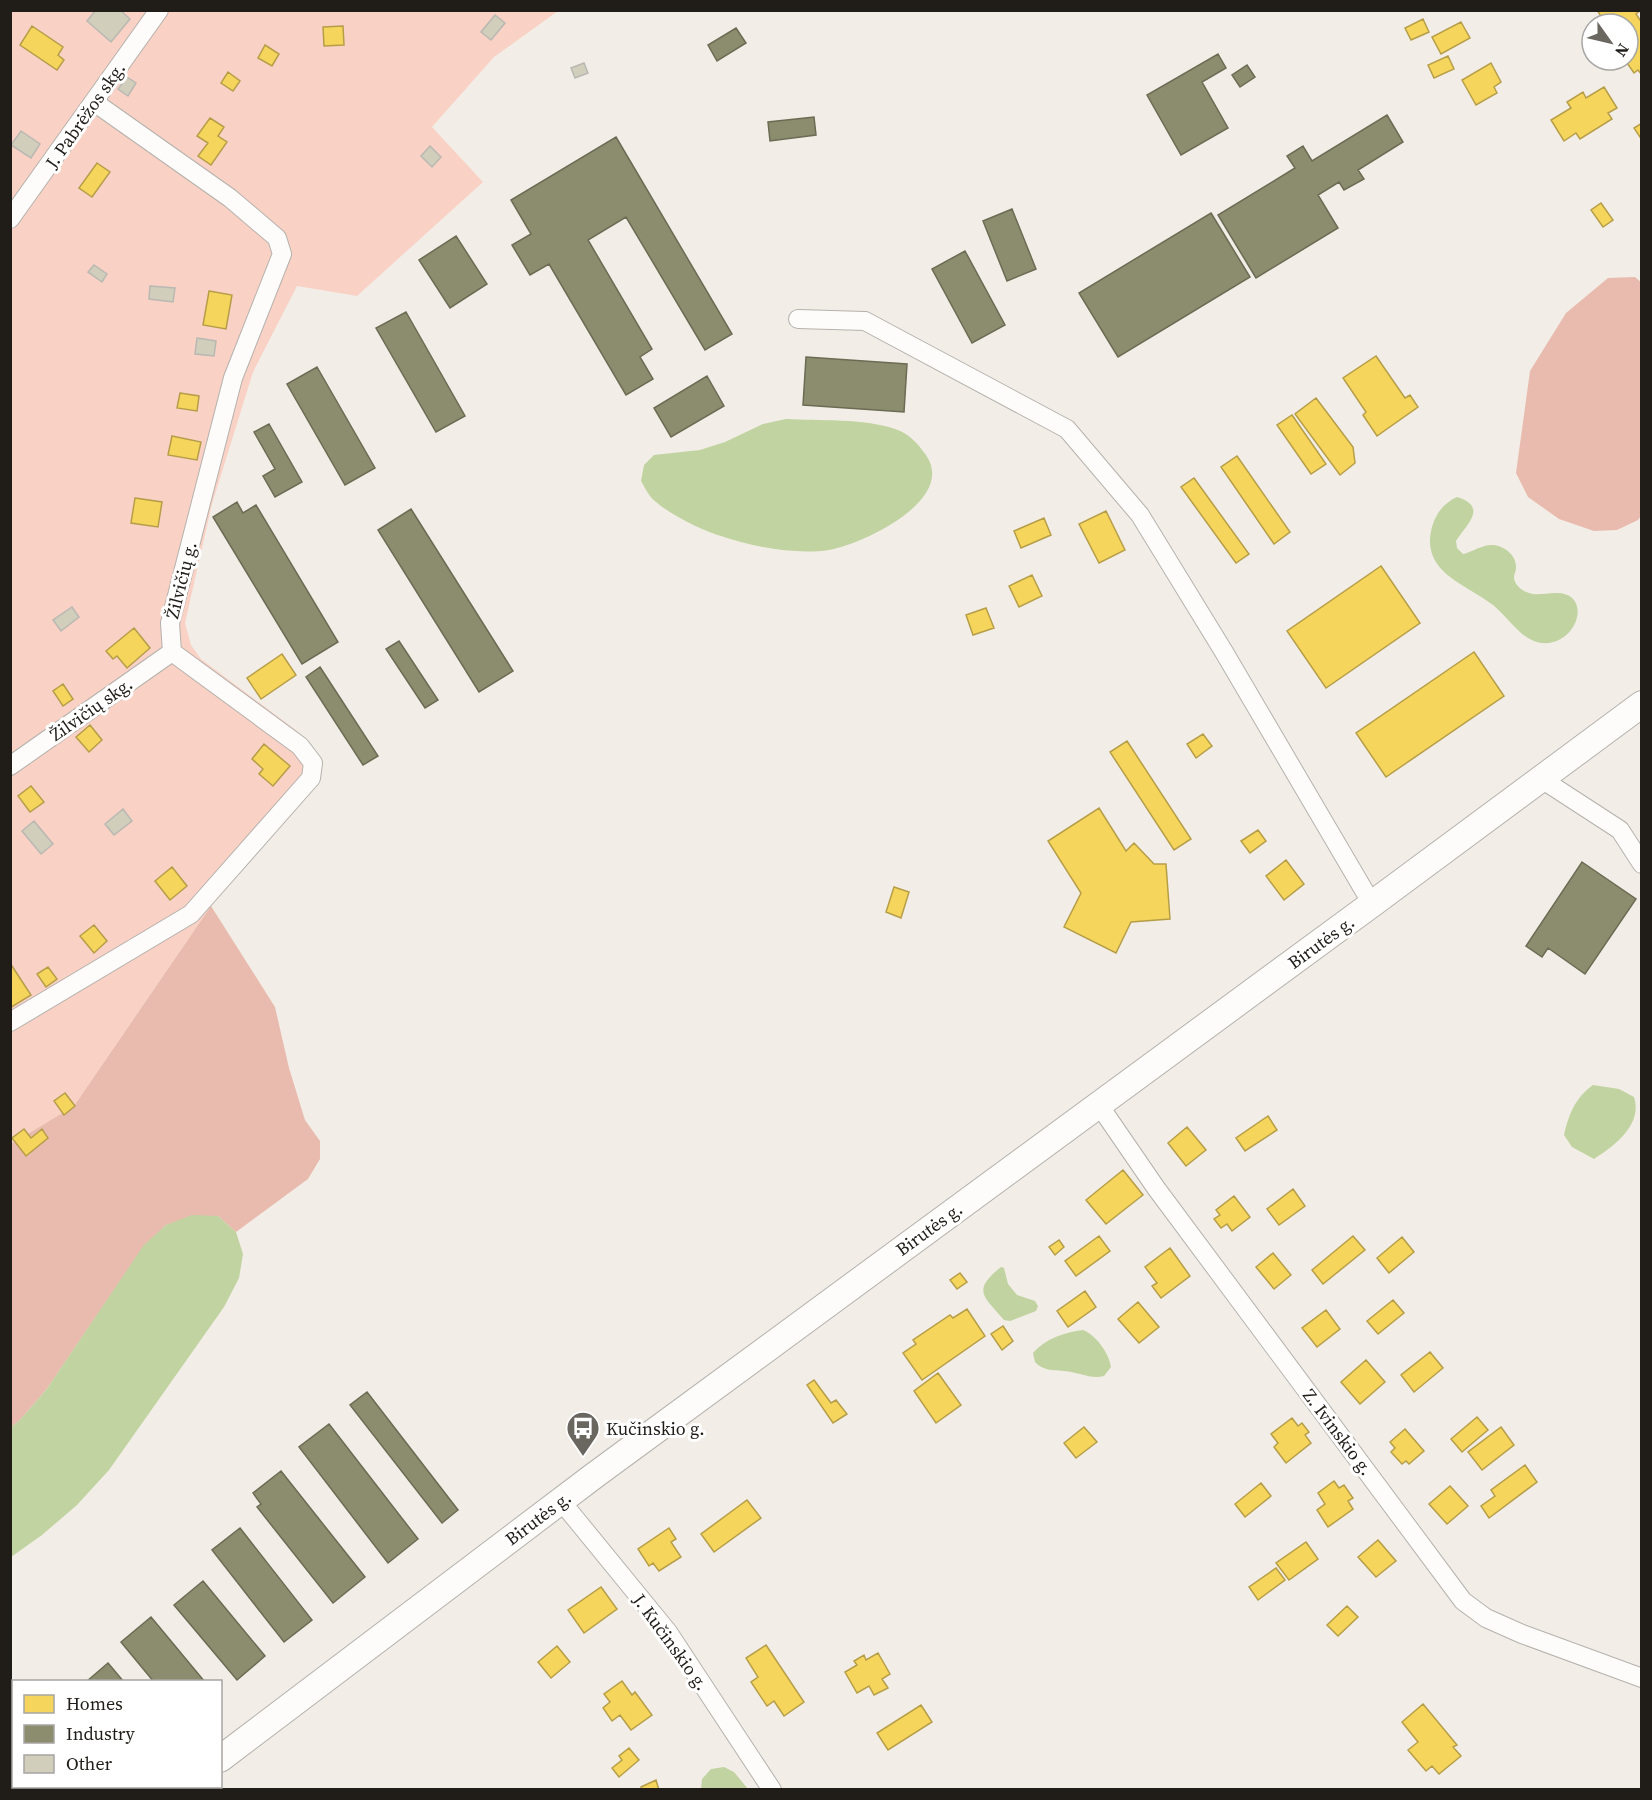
<svg xmlns="http://www.w3.org/2000/svg" width="1652" height="1800" font-family="'Source Serif 4',serif">
  <rect width="100%" height="100%" fill="#f2eee7"/>
  <path fill="#f9d1c5" d="M10,11h548l-64,46 -62,70 51,55 -126,114 -60,-10 -44,86 -41,132 -27,119 6,22 10,14 96,72 13,15 12,26 -111,134 -137,200 -63,38z"/>
  <path fill="#e9bbae" d="M1635,277l7,6 -1,233 -3,4 -21,10 -23,1 -35,-12 -31,-22 -12,-24 14,-102 36,-58 42,-35z
    M211,906l64,101 14,61 16,52 15,21v18l-12,20 -72,53 -18,-16 -52,9 -22,21 -98,144 -26,30 -9,7v-283l63,-38z"/>
  <path fill="#c0d3a0" d="M786,419c34,2 77,-1 109,10 15,5 22,14 31,26 31,45 -63,89 -97,95 -34,5 -75,-3 -108,-14 -18,-5 -59,-25 -71,-40 -3,-4 -6,-10 -9,-15l3,-16 10,-10 46,-5 25,-8 38,-18z
    M1457,497c32,10 9,28 -1,44l1,7 6,6c9,-2 20,-10 30,-9 12,1 24,11 23,23 0,3 -2,6 -2,9 0,6 5,11 10,14 11,6 20,2 31,2 22,-1 28,17 18,34 -8,13 -24,20 -39,14 -16,-6 -27,-25 -41,-36 -29,-22 -73,-33 -61,-78 4,-14 12,-24 25,-30z
    M1593,1085l26,4 15,8c9,28 -20,49 -40,62l-22,-12 -8,-12c5,-21 11,-37 29,-50z
    M192,1215l26,1 18,16 7,22 -4,24 -15,29 -115,163 -32,35 -35,30 -31,22v-130l9,-7 26,-30 98,-145 22,-20z
    M1001,1267l3,1 4,16 9,11 18,6 3,5 -2,5 -26,10 -6,-1c-20,-24 -33,-29 -3,-53z
    M1083,1330c13,5 26,23 28,37l-7,9c-12,3 -21,-2 -33,-4 -13,-3 -26,1 -36,-10l-2,-9c12,-14 32,-21 50,-23z
    M724,1767l10,5 14,17h-47l1,-10 9,-10z"/>
  <path fill="#f6d55c" stroke="#b69e48" stroke-width="1.5" d="M1597,10h44l-5,4 6,9v52l-4,-5 -4,3 -9,-13h3v-36h-18l-3,-4 -3,1z
    M1423,19l6,13 -18,8 -6,-12z
    M1461,22l9,16 -29,16 -9,-17z
    M32,26l31,21 -5,8 6,5 -7,10 -37,-25z
    M343,26l1,19 -20,1 -1,-19z
    M265,45l14,9 -7,12 -14,-8z
    M1448,56l6,13 -20,9 -6,-13z
    M1491,63l10,19 -7,5 3,6 -21,12 -14,-25z
    M228,72l12,9 -7,10 -12,-8z
    M1604,87l13,21 -9,5 4,6 -32,20 -4,-6 -12,8 -13,-21 20,-12 -4,-6 16,-10 3,6z
    M210,118l14,9 -6,9 9,6 -16,23 -13,-9 10,-13 -11,-7z
    M1642,123v17l-8,-12z
    M97,163l13,9 -18,25 -13,-9z
    M1601,203l12,17 -10,7 -12,-17z
    M209,291l23,4 -6,34 -23,-4z
    M1376,356l29,42 5,-3 8,12 -41,29 -14,-21 3,-3 -23,-34z
    M180,393l19,3 -2,15 -20,-3z
    M1316,398l37,49 2,16 -15,12 -45,-61z
    M1292,415l34,49 -15,10 -34,-49z
    M172,436l29,6 -4,18 -29,-5z
    M1237,456l53,76 -16,12 -53,-77z
    M1194,478l55,76 -13,9 -55,-76z
    M135,498l27,4 -4,25 -27,-4z
    M1106,511l19,39 -26,13 -20,-39z
    M1044,518l7,17 -30,13 -7,-17z
    M1381,566l39,57 -94,65 -39,-57z
    M1032,575l10,21 -23,11 -10,-21z
    M986,608l8,20 -21,7 -7,-20z
    M134,628l16,20 -23,20 -10,-12 -4,3 -7,-8z
    M1474,652l30,44 -118,81 -30,-44z
    M282,654l14,21 -35,24 -14,-21z
    M63,684l10,15 -10,7 -10,-15z
    M90,725l12,15 -13,12 -13,-15z
    M1203,734l9,12 -16,12 -9,-14z
    M1127,741l64,98 -17,11 -64,-98z
    M264,744l26,22 -17,20 -14,-12 4,-5 -11,-10z
    M31,786l13,16 -14,10 -12,-16z
    M1099,808l27,43 8,-8 20,21h12l4,55 -39,3 -15,31 -52,-26 17,-34 -33,-52z
    M1258,830l8,11 -16,12 -9,-12z
    M1286,860l18,24 -20,16 -18,-24z
    M172,867l15,19 -17,14 -15,-19z
    M894,887l15,5 -8,26 -15,-6z
    M94,925l13,16 -13,12 -14,-17z
    M12,966l19,29 -21,13v-41z
    M48,967l9,12 -11,8 -9,-13z
    M65,1093l10,13 -11,9 -10,-14z
    M1268,1116l9,14 -32,21 -9,-13z
    M1187,1127l19,23 -20,16 -18,-23z
    M24,1129l7,9 11,-9 6,9 -22,18 -14,-18z
    M1123,1170l20,25 -37,29 -20,-24z
    M1293,1189l12,17 -26,19 -12,-16z
    M1234,1196l16,21 -18,14 -5,-7 -6,4 -7,-9 6,-4 -4,-5z
    M1099,1236l11,15 -34,25 -11,-15z
    M1353,1236l12,14 -42,34 -11,-14z
    M1402,1237l12,15 -25,21 -12,-15z
    M1059,1240l5,7 -9,8 -6,-8z
    M1170,1248l20,28 -29,22 -9,-12 5,-3 -12,-16z
    M1273,1253l18,22 -17,14 -18,-22z
    M960,1273l7,9 -10,7 -7,-9z
    M1085,1291l11,16 -28,20 -11,-16z
    M1393,1300l11,13 -26,21 -11,-13z
    M1138,1302l21,25 -20,16 -21,-24z
    M967,1309l18,27 -63,44 -19,-27 13,-9 -3,-4 37,-25 3,3z
    M1326,1310l14,19 -23,18 -15,-19z
    M1003,1326l10,15 -11,9 -11,-16z
    M1430,1352l13,16 -29,24 -13,-17z
    M1366,1360l19,22 -25,22 -19,-22z
    M938,1373l23,32 -25,18 -22,-32z
    M814,1380l17,23 5,-3 11,14 -14,9 -26,-38z
    M1477,1417l11,13 -26,22 -11,-13z
    M1292,1418l6,8 4,-3 7,9 -4,3 6,8 -25,20 -12,-16 4,-4 -7,-9z
    M1084,1427l13,15 -21,16 -12,-15z
    M1501,1427l13,18 -32,25 -14,-18z
    M1405,1429l19,22 -15,13 -3,-3 -4,3 -11,-12 4,-4 -5,-6z
    M1525,1465l12,17 -48,36 -8,-12 14,-10 -4,-6z
    M1334,1481l5,7 5,-3 9,13 -5,3 5,8 -25,18 -11,-17 8,-6 -7,-11z
    M1261,1483l10,13 -26,21 -10,-13z
    M1450,1486l18,20 -21,18 -18,-20z
    M747,1500l14,18 -47,34 -13,-18z
    M669,1528l7,11 -5,3 10,15 -22,14 -6,-8 -4,3 -11,-17z
    M1378,1540l18,21 -20,16 -18,-20z
    M1306,1542l12,17 -29,21 -13,-17z
    M1276,1568l9,12 -27,20 -9,-13z
    M601,1587l16,22 -33,24 -16,-23z
    M1347,1606l11,11 -20,19 -11,-11z
    M766,1645l38,57 -20,14 -10,-15 -7,5 -16,-24 7,-5 -12,-19z
    M557,1646l13,16 -19,16 -13,-16z
    M878,1653l12,21 -8,5 6,9 -14,7 -5,-9 -12,7 -12,-21 12,-7 -3,-4 10,-6 2,5z
    M622,1681l10,14 3,-3 17,23 -21,15 -11,-15 -8,6 -9,-13 7,-6 -6,-8z
    M1423,1704l34,41 -4,2 8,9 -22,18 -7,-8 -6,5 -18,-21 10,-8 -16,-20z
    M921,1705l11,17 -44,28 -11,-17z
    M629,1748l10,12 -20,17 -7,-9 10,-8 -3,-4z
    M656,1780l3,10h-17l-1,-3z"/>
  <path fill="#8c8c6e" stroke="#6c6b54" stroke-width="1.5" d="M736,28l10,15 -29,18 -9,-16z
    M1218,54l8,14 -24,14 26,46 -47,27 -34,-60z
    M1247,65l8,12 -15,10 -8,-12z
    M1387,115l16,27 -45,28 6,9 -20,11 -5,-8 -21,13 20,33 -82,50 -38,-63 77,-47 -8,-12 16,-10 9,15z
    M814,117l2,18 -46,6 -2,-19z
    M616,137l116,197 -27,16 -79,-133 -38,23 64,109 -12,8 13,22 -27,16 -77,-131 -19,11 -18,-30 19,-11 -20,-34z
    M1012,209l24,60 -29,12 -24,-60z
    M1211,213l39,64 -132,80 -39,-64z
    M456,236l31,48 -37,24 -31,-48z
    M965,251l40,74 -33,18 -40,-74z
    M406,312l59,104 -29,16 -60,-104z
    M806,357l101,7 -3,48 -101,-7z
    M317,367l58,101 -30,17 -58,-101z
    M707,376l17,30 -53,31 -17,-29z
    M269,424l33,58 -27,15 -12,-21 12,-7 -21,-37z
    M237,502l6,11 13,-8 82,137 -36,22 -89,-147z
    M411,509l102,162 -34,21 -101,-162z
    M399,641l39,59 -13,8 -39,-59z
    M320,667l58,89 -15,9 -57,-88z
    M1582,862l54,37 -51,75 -37,-26 -6,9 -16,-11z
    M367,1392l91,118 -16,13 -92,-118z
    M329,1424l89,115 -30,24 -89,-116z
    M281,1471l84,106 -32,26 -76,-96 4,-3 -8,-11z
    M240,1528l72,92 -28,22 -72,-92z
    M203,1581l62,75 -28,24 -63,-75z
    M151,1617l54,65h-51l-33,-40z
    M108,1663l16,19h-38z
    M18,1786h27l3,4h-28z
    M74,1786h26l-4,4h-20z"/>
  <path fill="#d1cebb" stroke="#b9b8b2" stroke-width="1.5" d="M96,10h24l10,9 -19,23 -24,-21z
    M495,15l10,8 -14,17 -10,-8z
    M584,63l4,10 -13,5 -4,-10z
    M127,77l9,6 -8,13 -10,-7z
    M21,131l19,13 -9,14 -20,-13z
    M430,146l11,11 -9,10 -11,-11z
    M94,265l13,9 -5,8 -14,-10z
    M150,286l25,2 -2,14 -24,-3z
    M197,338l19,3 -2,15 -19,-2z
    M72,607l7,10 -18,14 -8,-11z
    M123,809l9,12 -18,14 -9,-11z
    M34,821l19,23 -12,10 -19,-23z"/>
  <g fill="none" stroke-linecap="round" stroke-linejoin="round">
    <defs>
      <path id="street" d="M10,219l149,-209
        M798,319l67,2 202,108 73,86 84,137 148,252
        M10,766l162,-114
        M1540,778l80,52 22,34
        M10,1022l181,-108 120,-136 2,-15 -13,-17 -128,-94 -2,-29 63,-245 49,-124 -5,-16 -47,-40 -136,-96
        M1099,1105l57,83 307,413 23,17 36,16 120,44
        M561,1501l107,131 104,158"/>
      <path id="secondary" d="M220,1759l375,-284 777,-571 270,-200
        M182,1790l4,-4"/>
    </defs>
    <use href="#street" stroke="#b5b2ac" stroke-width="20"/>
    <use href="#secondary" stroke="#b5b2ac" stroke-width="28"/>
    <use href="#street" stroke="#fdfcfb" stroke-width="18"/>
    <use href="#secondary" stroke="#fdfcfb" stroke-width="26"/>
  </g>
  <defs>
    <symbol id="bus-pin" viewBox="-11 -11 22 30"><path d="M0 17L-7.5 6A9.5 9.5 0 1 1 7.5 6Z" fill="#6a6660" stroke="#fff"/><path d="M-5-6H5V4H4V6H2V4H-2V6H-4V4H-5ZM-3.5-4V0h7V-4ZM-3.5 1.2v1.5H-2V1.2ZM2 1.2v1.5H3.5V1.2Z" fill="#fff"/></symbol>
  </defs>
  <g fill-rule="evenodd">
    <use href="#bus-pin" x="564" y="1409" width="38" height="52"/>
  </g>
  <g text-anchor="middle" dominant-baseline="central" stroke-width="6" stroke-linejoin="round" paint-order="stroke">
    <g font-size="18" fill="#201d18" stroke="#fff">
      <text transform="translate(85 115) rotate(-55)">J. Pabrėžos skg.</text>
      <text transform="translate(181 580) rotate(-76)">Žilvičių g.</text>
      <text transform="translate(91 709) rotate(-35)">Žilvičių skg.</text>
      <text transform="translate(1321 942) rotate(-36)">Birutės g.</text>
      <text transform="translate(929 1229) rotate(-36)">Birutės g.</text>
      <text transform="translate(1338 1432) rotate(53)">Z. Ivinskio g.</text>
      <text transform="translate(538 1518) rotate(-37)">Birutės g.</text>
      <text transform="translate(671 1642) rotate(54)">J. Kučinskio g.</text>
    </g>
    <g font-size="18" fill="#201d18" stroke="#fff" text-anchor="start">
      <text x="606" y="1428">Kučinskio g.</text>
    </g>
  </g>
  <rect width="1652" height="1800" fill="none" stroke="#201d18" stroke-width="24"/>
  <rect x="12" y="1680" width="210" height="108" fill="#ffffff" stroke="#a6a5a3" stroke-width="1.5"/>
  <rect x="24" y="1695" width="30" height="18" fill="#f6d55c" stroke="#a6a5a3" stroke-width="1.5"/>
  <text x="66" y="1710" font-size="18" fill="#201d18">Homes</text>
  <rect x="24" y="1725" width="30" height="18" fill="#8c8c6e" stroke="#a6a5a3" stroke-width="1.5"/>
  <text x="66" y="1740" font-size="18" fill="#201d18">Industry</text>
  <rect x="24" y="1755" width="30" height="18" fill="#d1cebb" stroke="#a6a5a3" stroke-width="1.5"/>
  <text x="66" y="1770" font-size="18" fill="#201d18">Other</text>
  <g transform="translate(1610 42) rotate(124)"><circle r="28" fill="#ffffff" stroke="#a6a5a3" stroke-width="1.5"/>
  <path d="M0-4.5L10 22L0 15L-10 22Z" fill="#6a6660"/>
  <text y="-9" font-size="16" font-weight="bold" text-anchor="middle" fill="#201d18">N</text>
  </g>
</svg>
